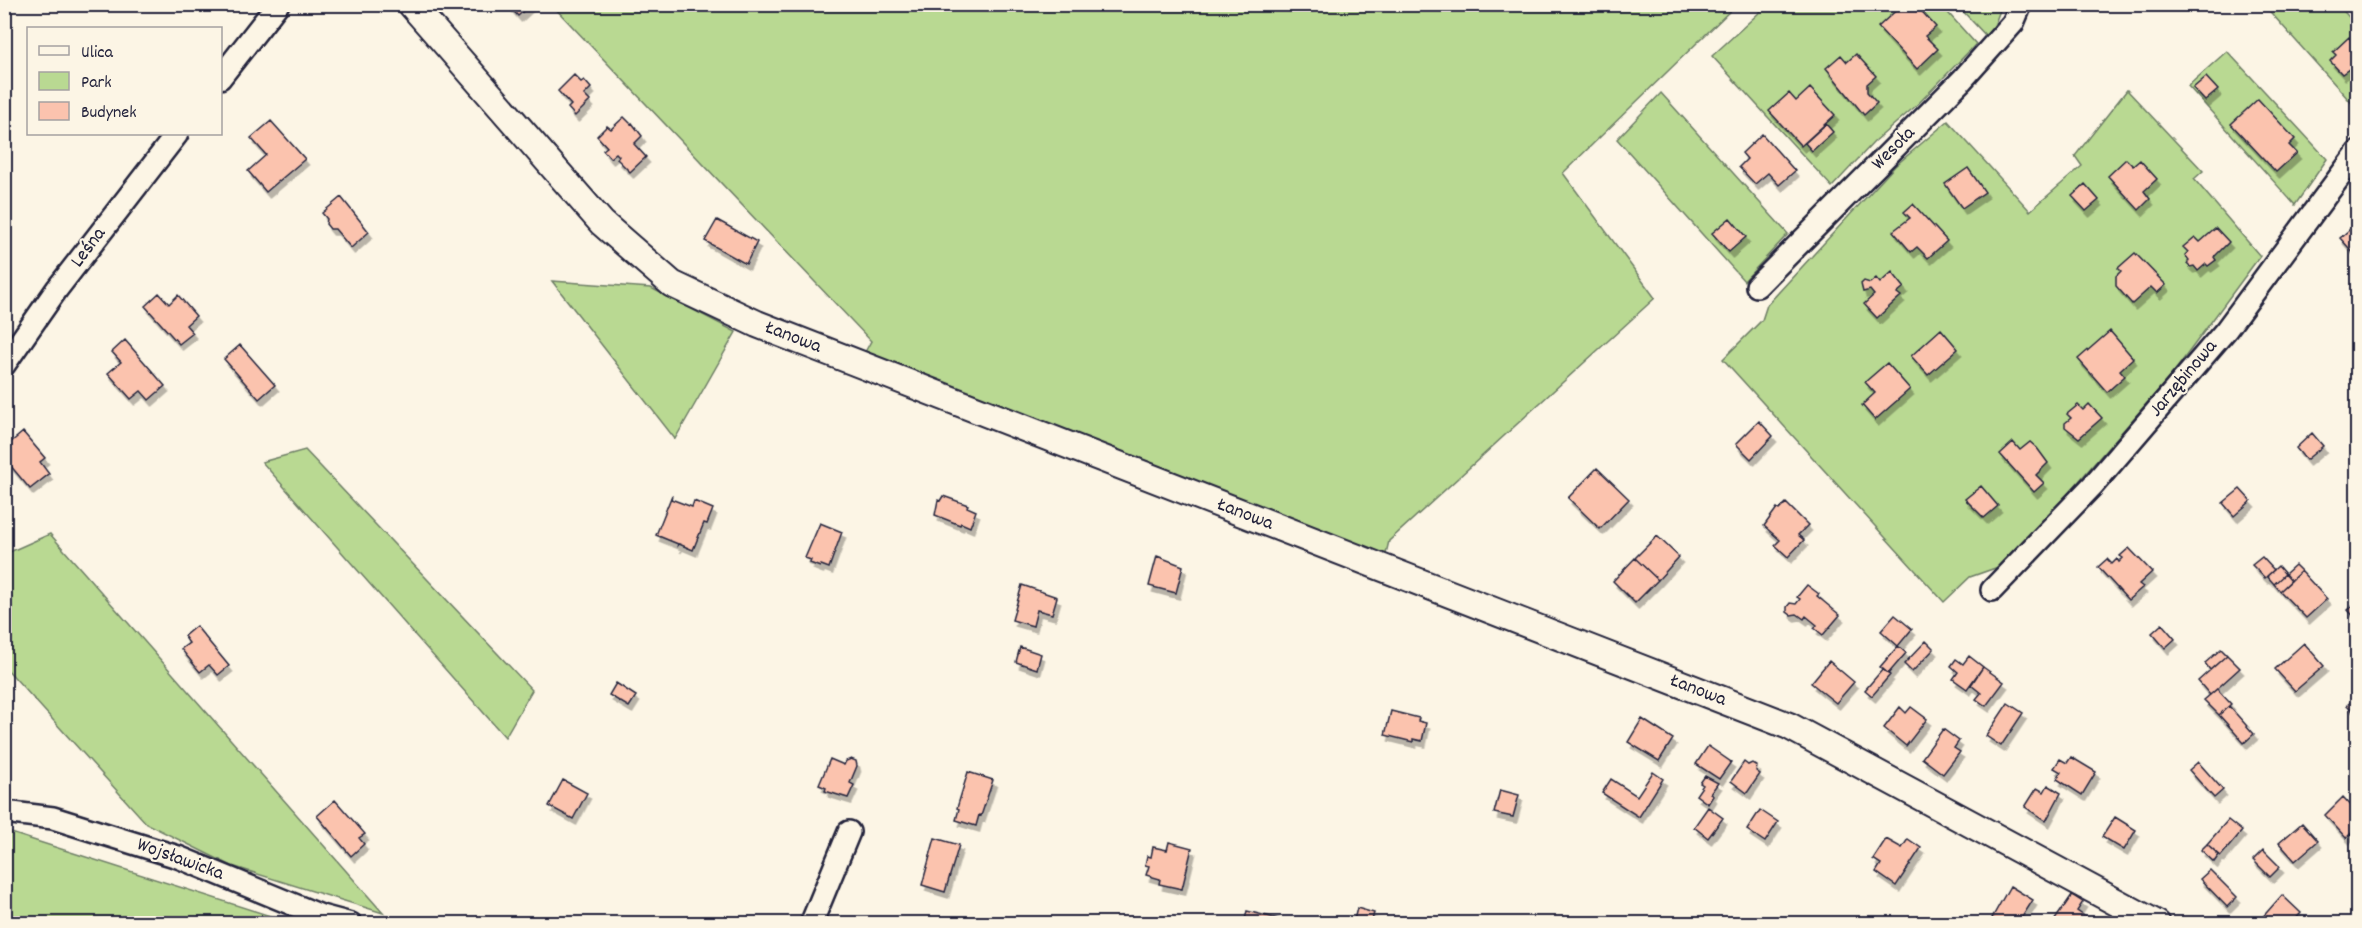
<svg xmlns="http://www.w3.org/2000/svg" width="2362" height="928" font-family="Dekko,sans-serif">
  <defs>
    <filter id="shadow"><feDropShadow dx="3.5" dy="6" stdDeviation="0" flood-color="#0004"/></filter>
  </defs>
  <rect width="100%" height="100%" fill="#fcf5e5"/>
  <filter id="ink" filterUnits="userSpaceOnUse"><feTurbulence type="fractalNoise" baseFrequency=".0167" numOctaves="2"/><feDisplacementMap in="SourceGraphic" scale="12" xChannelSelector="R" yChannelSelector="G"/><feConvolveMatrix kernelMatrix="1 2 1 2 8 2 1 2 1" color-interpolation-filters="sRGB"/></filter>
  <g filter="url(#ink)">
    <path fill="#b9d992" stroke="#6e7e66" stroke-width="1.5" d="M1755,4l186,1 35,39 -58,60 -44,38 -42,45 -120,-131 49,-45z
      M552,5h1184l-173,168 92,125 -266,243 -4,17 -520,-206 6,-11z
      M1957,5h45l-13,34z
      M2264,5h74l19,21v83z
      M2227,51l100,108 -32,46 -107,-119z
      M2127,90l76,81 -9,8 66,77 -86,116 -128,147 -45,47 -31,11 -26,25 -221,-243 39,-39 5,-15 128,-139 53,-45 82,90 52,-45 -7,-10z
      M1661,93l127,141 -44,47 -127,-142z
      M552,281l99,7 85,44 -61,107z
      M305,450l227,240 -27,47 -243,-275z
      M50,534l333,379 -151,-47 -85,-42 -142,-157v-113z
      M4,831h1l287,92h-287z"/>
    <path fill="#fbc3ae" stroke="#22223b" stroke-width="1.5" filter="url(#shadow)" d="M507,4h24l-13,12z
      M1903,4h12l21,23 -11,9 13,13 -21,20 -39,-42z
      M2349,37l7,8 2,-1v23l-6,5 -3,-3 -7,5 -12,-13 6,-6 -3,-3z
      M1856,54l20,22 -9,8v8l10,11 -13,12 -38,-47 15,-13 6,7z
      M574,75l7,7 3,-2 7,8 -7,7 6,6 -15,15 -7,-8 3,-3 -13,-14z
      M2206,77l12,13 -13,11 -12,-13z
      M1810,88l25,27 -34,31 -32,-35 20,-18 7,8z
      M2258,99l37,40 -6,6 8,8 -21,19 -45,-48z
      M624,117l7,7 1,-1 10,13 -8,8 12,13 -16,15 -13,-13 2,-3 -3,-3 -6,5 -7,-8 4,-3 -10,-11 10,-10 4,3z
      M271,121l34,38 -39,33 -18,-21 18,-16 -15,-17z
      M1826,124l7,8 -21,19 -7,-8z
      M1762,134l33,37 -16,14 -11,-12 -13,11 -16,-17 8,-8 -5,-6z
      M2126,159l7,7 7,-6 17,19 -13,12 6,8 -11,11 -31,-34z
      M1968,168l17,24 -23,16 -17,-24z
      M2085,184l14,16 -13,11 -14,-15z
      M341,197l28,35 -18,16 -16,-19h-5l-4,-5 1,-5 -5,-6z
      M1913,204l34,37 -19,17 -11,-11 -6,5 -18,-21 17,-13 -6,-6z
      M1730,218l16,19 -17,15 -17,-19z
      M717,220l40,22 -11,22 -41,-23z
      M2356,224l2,1v33l-18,-20z
      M2216,228l13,14 -15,15 2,3 -8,6 -2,-2 -8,7 -4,-5 -4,1 -3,-3 2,-4 -4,-5 3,-3 -5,-5 12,-10 5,5z
      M2135,253l31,32 -9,8 -6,-6 -19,17 -16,-18v-10l5,-5 -3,-3z
      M1892,272l12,15 -7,6 4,3 -24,22 -13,-14 10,-9 -4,-5 -7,2 -2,-8 3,-3 6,2 6,-5 4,5z
      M159,293l10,11 9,-9 18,21 -10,9 7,8 -14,11 -34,-38z
      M1941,329l17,20 -30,26 -17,-19z
      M2110,331l23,27 -13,12 5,6 -18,16 -29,-33z
      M125,340l40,46 -16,14 -8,-9 -10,8 -23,-26 13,-11 -9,-10z
      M240,345l35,40 -16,14 -35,-40z
      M1887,363l23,26 -35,31 -13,-15 13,-12 -10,-11z
      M2089,404l13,14 -23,20 -14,-11v-4l6,-5 -4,-4 11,-9 5,5z
      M1759,421l14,15 -22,23 -15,-15z
      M23,432l22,26 -5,4 9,12 -19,15 -26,-31v-19l2,-1 4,5z
      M2312,433l11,13 -17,14 -10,-12z
      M2013,442l7,8 10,-8 7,6 11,15 -12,12 8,8 -10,9 -34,-38z
      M1597,468l32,31 -29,30 -32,-31z
      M1981,486l17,20 -14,12 -19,-19z
      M2240,489l11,12 -17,15 -11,-13z
      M672,495l-1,4 21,8 2,-6 19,8 -6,15 -3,-1 -11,27 -14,-6 -2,3 1,-3 -22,-9z
      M943,496l25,9 -1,2 9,4 -6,16 -9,-4 -1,2 -25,-10 3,-15 2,1z
      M1786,503l22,22 -10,10 6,5 -16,17 -13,-12 5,-5 -16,-14 13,-18 2,2z
      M820,523l22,9 -13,36 -8,-3 -1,2 -10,-4 1,-3 -6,-2z
      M1657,536l22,21 -21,23 -23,-22z
      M2129,548l23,24 -13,12 4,3 -15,13 -30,-33 9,-8 5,5 5,-5 2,3 4,-4 -3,-2z
      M1157,556l26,10 -7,27 -27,-7z
      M2262,557l12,13 -9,8 -13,-13z
      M1635,558l23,22 -23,23 -22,-22z
      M2295,565l6,6 -10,10 -6,-7z
      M2278,566l7,8 -11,10 -7,-8z
      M2301,571l26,28 -21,19 -26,-27z
      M2285,574l6,7 -11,10 -6,-7z
      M1022,585l35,12 -5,17 -15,-4 -4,16 -21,-6z
      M1807,585l12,9 -2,2 23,19 -17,20 -9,-7 3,-3 -11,-9 -2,3 -7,-5 -6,1 -4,-3v-5l3,-4 6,1 4,-5 -3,-2z
      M2358,601v20l-10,-11z
      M1895,615l17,14 -14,17 -17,-15z
      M2162,624l13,15 -10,9 -13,-15z
      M196,626l33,40 -11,9 -9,-10 -9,7 -19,-23 8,-6 -5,-7z
      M1926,641l8,8 -22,23 -8,-8z
      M2304,643l20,23 -29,25 -20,-22z
      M1898,646l8,7 -18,21 -8,-7z
      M1020,647l21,7 -4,15 -21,-7z
      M2221,649l6,6 -17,15 -5,-7z
      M2227,655l13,13 -30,27 -12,-14z
      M1969,656l14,11 -16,22 -14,-10 5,-7 -7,-6 5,-7 7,5z
      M1829,661l25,21 -18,21 -25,-20z
      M1983,667l21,15 -18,24 -10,-7 5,-6 -10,-8z
      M1883,669l7,6 -18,21 -7,-6z
      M616,683l20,13 -7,11 -20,-12z
      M2217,689l14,15 -12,11 -15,-15z
      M2358,696v20l-11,-11z
      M2008,703l15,10 -22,33 -15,-10z
      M2229,706l25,28 -10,9 -25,-28z
      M1900,707l6,6 5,-6 16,12 -21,27 -22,-18z
      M1391,711l28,7 -1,3 8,2 -4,18 -9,-2v3l-28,-7z
      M1642,719l31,20 -14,22 -31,-19z
      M1943,729l16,12 -5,7 6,4 -17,22 -21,-16z
      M1708,746l23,16 -12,17 -23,-15z
      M2071,757l25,15 -14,23 -25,-16 4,-7 -7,-4 6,-9 7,4z
      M830,759l14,6 2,-4 5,-2 5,2 1,5 -7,17 4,2 -6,13 -23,-7 1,-3 -7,-3z
      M1744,762l4,3 4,-2 5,3 -1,5 4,3 -13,19 -16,-12z
      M2198,762l25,28 -9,8 -25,-28z
      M968,772l25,8 -12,36 -2,-1 -3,11 -20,-6 3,-11 -2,-1z
      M1653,772l10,7 -24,38 -37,-24 9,-14 26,17z
      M1705,776l13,7 -8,11 3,2 -5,8 -12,-9 7,-10 -3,-2z
      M563,780l24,13 -14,26 -24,-13z
      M2048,785l13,8 -15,28 -21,-14 12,-19 7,4z
      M1500,790l19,5 -6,22 -19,-4z
      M2343,797l15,16v14l-12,11 -21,-23z
      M335,800l30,34 -6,4 5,6 -13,12 -34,-40z
      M1708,807l15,11 -15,20 -14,-11z
      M1760,810l18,12 -13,20 -18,-12z
      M2115,817l21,13 -12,20 -22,-13z
      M2228,820l14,11 -21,25 -14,-12z
      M2302,823l16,18 -23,20 -16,-18z
      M935,838l24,7 -14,47 -23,-7z
      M1886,839l16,9 6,-9 13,9 -25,38 -20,-14 5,-8 -8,-5z
      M1169,842l23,6 -10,41 -23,-5 1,-5 -14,-4 3,-9 -4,-1 2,-9 4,1 2,-10 14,3z
      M2207,844l12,11 -5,7 -13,-12z
      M2263,850l17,17 -10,10 -17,-17z
      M2210,870l27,27 -10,10 -27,-28z
      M2010,886l23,14 -14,22 -7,-4 -3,6h-7l-10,-6z
      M2072,895l11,7 -6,9 10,7 -4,6h-31z
      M2282,895l19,18 -10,11h-27l-4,-4z
      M1357,908l17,5 -3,11h-18z
      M1247,911l32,8 -1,5h-34z"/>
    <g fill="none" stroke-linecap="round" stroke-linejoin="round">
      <defs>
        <path id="minor" d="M220,78l58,-74
          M1757,286l205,-206 51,-57 8,-19
          M4,365l53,-76 120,-155
          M1992,590l101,-105 133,-155 132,-178
          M4,812l49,6 125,39 143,59 30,8
          M811,924l38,-92"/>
        <path id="tertiary" d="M411,4l191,219 70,61 85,40 1032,402 368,198"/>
      </defs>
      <use href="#minor" stroke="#22223b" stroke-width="26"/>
      <use href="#tertiary" stroke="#22223b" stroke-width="30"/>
      <use href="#minor" stroke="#fcf5e5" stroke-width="21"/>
      <use href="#tertiary" stroke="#fcf5e5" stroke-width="26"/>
    </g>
  </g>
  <g text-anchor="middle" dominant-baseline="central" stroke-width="4.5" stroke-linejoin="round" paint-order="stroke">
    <g font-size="20" fill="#22223b" stroke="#fcf5e5">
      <text transform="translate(1894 149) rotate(-45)">Wesoła</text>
      <text transform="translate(89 248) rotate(-53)">Leśna</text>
      <text transform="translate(793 338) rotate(21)">Łanowa</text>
      <text transform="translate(2184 379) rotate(-50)">Jarzębinowa</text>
      <text transform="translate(1245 515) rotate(21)">Łanowa</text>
      <text transform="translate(1698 691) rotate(21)">Łanowa</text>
      <text transform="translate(180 860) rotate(20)">Wojsławicka</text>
    </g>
  </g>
  <rect width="2362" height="928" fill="none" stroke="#fcf5e5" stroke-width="24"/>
  <rect x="12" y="12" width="2338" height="904" fill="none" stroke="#22223b" stroke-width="2" filter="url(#ink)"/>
  <rect x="27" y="27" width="195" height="108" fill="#fcf5e5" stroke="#a5a1a1" stroke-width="1.5"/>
  <rect x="39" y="46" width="30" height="9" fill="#fcf5e5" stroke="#a5a1a1" stroke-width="1.5"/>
  <text x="81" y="57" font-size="18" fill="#22223b">Ulica</text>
  <rect x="39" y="72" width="30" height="18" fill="#b9d992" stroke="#a5a1a1" stroke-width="1.5"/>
  <text x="81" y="87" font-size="18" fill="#22223b">Park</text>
  <rect x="39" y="102" width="30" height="18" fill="#fbc3ae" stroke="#a5a1a1" stroke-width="1.5"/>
  <text x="81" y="117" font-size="18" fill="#22223b">Budynek</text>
</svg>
